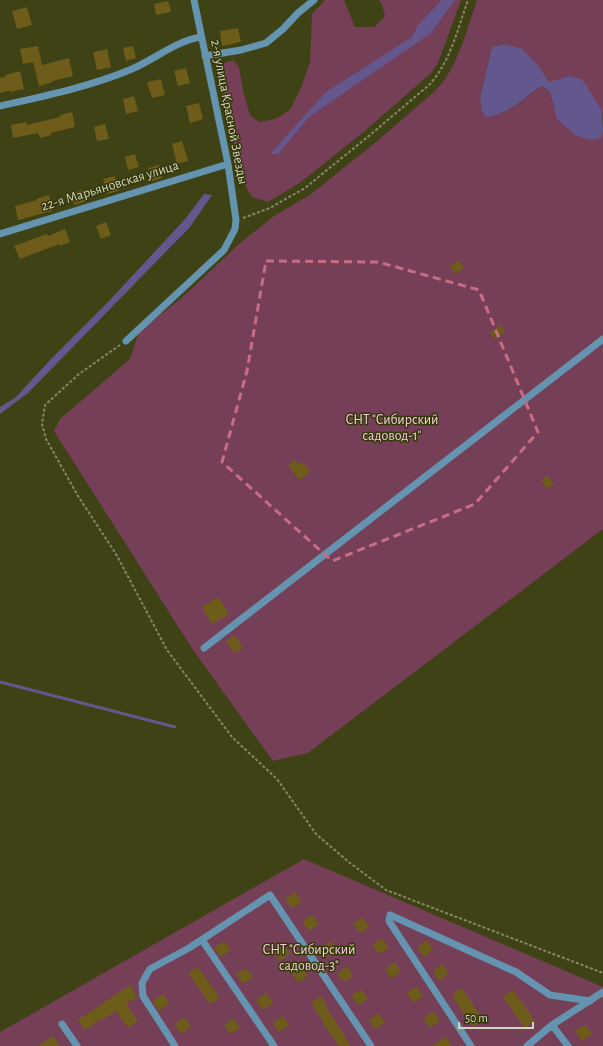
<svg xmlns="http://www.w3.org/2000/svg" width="603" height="1046" font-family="'Alegreya Sans',sans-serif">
  <rect width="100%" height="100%" fill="#3e4215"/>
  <path fill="#753f57" d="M325,0h19l11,27h19l11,-11 -3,-11 -3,-5h82l-23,63 -7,10 -65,57 -65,52 -33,20 -16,-5 -5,-8 -12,-38 -14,-70 3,-18 9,-3 6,7 4,24 7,24 9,7 16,-3 15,-9 11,-22 9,-26 2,-48z
    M477,0h126v120l-1,-9 -43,-31 -10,3 -12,-19 -15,-14 -18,-6 -12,3 -12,50 1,12 21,4 14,-8 26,-19 8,6 4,17 47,28 2,-6v398l-295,224 -35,8 -80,-111 -139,-219 6,-12 70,-60c4,-9 5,-19 10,-28l45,-36 55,-52 34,-27 36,-21 66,-53 59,-51c23,-23 31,-60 42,-91z
    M304,859l299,128v59h-603v-14z"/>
  <path fill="#63578d" d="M442,0h13l-24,33 -122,84 -31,37h-8l56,-62 86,-55 6,-12z
    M504,44l18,5 15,15 12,18 21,-6 13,4 19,31 1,20 -2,7 -11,2 -15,-5 -18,-16 -7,-27 -8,-6c-20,13 -32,28 -56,31l-5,-8 -1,-12 12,-50z
    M204,194l8,1 -22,32 -162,166 -28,21v-7l16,-10 34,-37 59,-59 77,-83z"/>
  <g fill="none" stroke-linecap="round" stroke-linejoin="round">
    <path stroke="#63578d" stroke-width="3" d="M0,682l175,45"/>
  </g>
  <path fill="#6e5c1a" d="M168,1l3,11 -15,3 -2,-11z
    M27,7l5,18 -15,4 -5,-18z
    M238,28l3,14 -19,4 -2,-15z
    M38,46l4,19 27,-7 4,18 -20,5v1l-14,4 -6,-24 -10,2 -3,-15z
    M133,46l3,12 -10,3 -3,-13z
    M107,49l4,18 -14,3 -4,-18z
    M186,68l4,15 -12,3 -4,-15z
    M20,71l4,18 -14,3v-2l-10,3v-15l6,-2v-1z
    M161,79l4,16 -13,3 -5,-16z
    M134,96l4,15 -12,3 -3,-15z
    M199,103l4,16 -13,4 -4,-17z
    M72,112l3,15 -24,6v2l-11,3 -2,-5 -25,5 -2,-13 16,-3v3l33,-8v-2z
    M105,124l4,15 -12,2 -3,-14z
    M182,141l6,20 -11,3 -5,-20z
    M135,154l4,13 -11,3 -3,-13z
    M159,165l3,13 -10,3 -4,-13z
    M115,176l3,15 -11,3 -4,-15z
    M85,189l3,12 -14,4 -4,-11z
    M49,195l3,16 -34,9 -3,-14 22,-6 -1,-1z
    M106,222l5,13 -10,4 -5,-13z
    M65,229l5,13 -10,4 -1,-2 -39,15 -6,-13 33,-12 1,2z
    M459,260l5,8 -9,6 -5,-8z
    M500,325l5,7 -10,7 -5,-6z
    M295,460l4,5 4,-3 7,10 -11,8 -11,-15z
    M547,475l7,10 -7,4 -6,-9z
    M218,597l11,17 -17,10 -10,-17z
    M235,635l8,13 -9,5 -8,-12z
    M295,892l7,10 -10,6 -7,-9z
    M312,915l7,9 -10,7 -7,-10z
    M363,917l6,10 -9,6 -7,-9z
    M382,938l7,10 -10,6 -7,-9z
    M427,940l6,10 -9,7 -7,-10z
    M224,941l7,9 -10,7 -7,-9z
    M331,941l6,9 -10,7 -6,-10z
    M283,944l7,10 -10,7 -7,-10z
    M395,962l6,10 -10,7 -6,-10z
    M442,964l7,10 -10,7 -6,-10z
    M301,966l7,10 -10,7 -7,-10z
    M347,966l6,10 -9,6 -7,-9z
    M198,967l22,31 -10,6 -22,-31z
    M246,968l7,9 -10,7 -7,-10z
    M130,985l7,12 -11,7 12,17 -10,7 -12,-17 -14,9 -1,-1 -16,11 -7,-10z
    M416,986l7,10 -10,7 -6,-10z
    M462,988l21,32 -10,7 -21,-32z
    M361,989l7,10 -10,6 -7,-9z
    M513,990l22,31 -10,7 -22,-31z
    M266,993l7,10 -10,7 -7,-10z
    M163,994l6,10 -10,7 -6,-10z
    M321,996l6,10 -1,1 25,39h-12l-16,-22 1,-1 -13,-20z
    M433,1011l7,10 -10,7 -7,-10z
    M379,1013l6,10 -10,6 -6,-9z
    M283,1016l6,9 -10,7 -6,-9z
    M185,1017l6,10 -10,7 -6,-10z
    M234,1018l6,10 -10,6 -6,-9z
    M585,1025l7,9 -10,7 -7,-10z
    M53,1036l7,10h-22z
    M446,1037l6,9h-20z"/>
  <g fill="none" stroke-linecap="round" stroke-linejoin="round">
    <path stroke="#868966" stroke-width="2" stroke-dasharray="3 2" stroke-linecap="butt" d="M243,218l27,-10 35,-20 65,-53 59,-50c21,-22 29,-57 39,-85
      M120,345l-41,29 -34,31 -3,19 4,15 32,57 38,58 51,96 65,87 45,42 39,55 34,29 36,27 217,83"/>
    <path stroke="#6494af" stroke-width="7" d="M205,56l36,-6 25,-7 17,-14 15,-16 16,-13
      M0,106c45,-10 89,-19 132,-37 23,-10 44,-28 69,-32
      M0,234l228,-70
      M126,341l98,-91 11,-21 1,-9 -8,-56 -34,-164
      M204,648l399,-309
      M202,940l72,106
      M62,1024l15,22
      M552,1025l16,21
      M175,1046l-32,-50 -1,-13 8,-14 39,-21 81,-53 101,151
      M471,1046l-82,-125 1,-6 126,57 34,23 40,6
      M527,1046l25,-21 51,-33"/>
  </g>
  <path fill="none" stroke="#c96d87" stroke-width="3" stroke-dasharray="8 5" stroke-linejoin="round" d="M266,261l112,1 101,28 59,142 -63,72 -143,57 -110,-99 25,-91z"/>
  <g text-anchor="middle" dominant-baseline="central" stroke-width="3" stroke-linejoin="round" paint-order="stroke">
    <g font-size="14" fill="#d2d5bd" stroke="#343709">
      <text transform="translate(229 112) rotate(79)">2-я улица Красной Звезды</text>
      <text transform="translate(110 186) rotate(-17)">22-я Марьяновская улица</text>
    </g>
    <g font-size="14" fill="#f4cedc" stroke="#343709">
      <text x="392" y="420">СНТ "Сибирский<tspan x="392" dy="16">садовод-1"</tspan></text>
      <text x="309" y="950">СНТ "Сибирский<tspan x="309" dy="16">садовод-3"</tspan></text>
    </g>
  </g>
  <path d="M459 1022v6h74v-6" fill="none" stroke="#d2d5bd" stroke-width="2"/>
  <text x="465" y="1022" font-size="12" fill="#d2d5bd" stroke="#343709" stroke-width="3" paint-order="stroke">50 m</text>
</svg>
